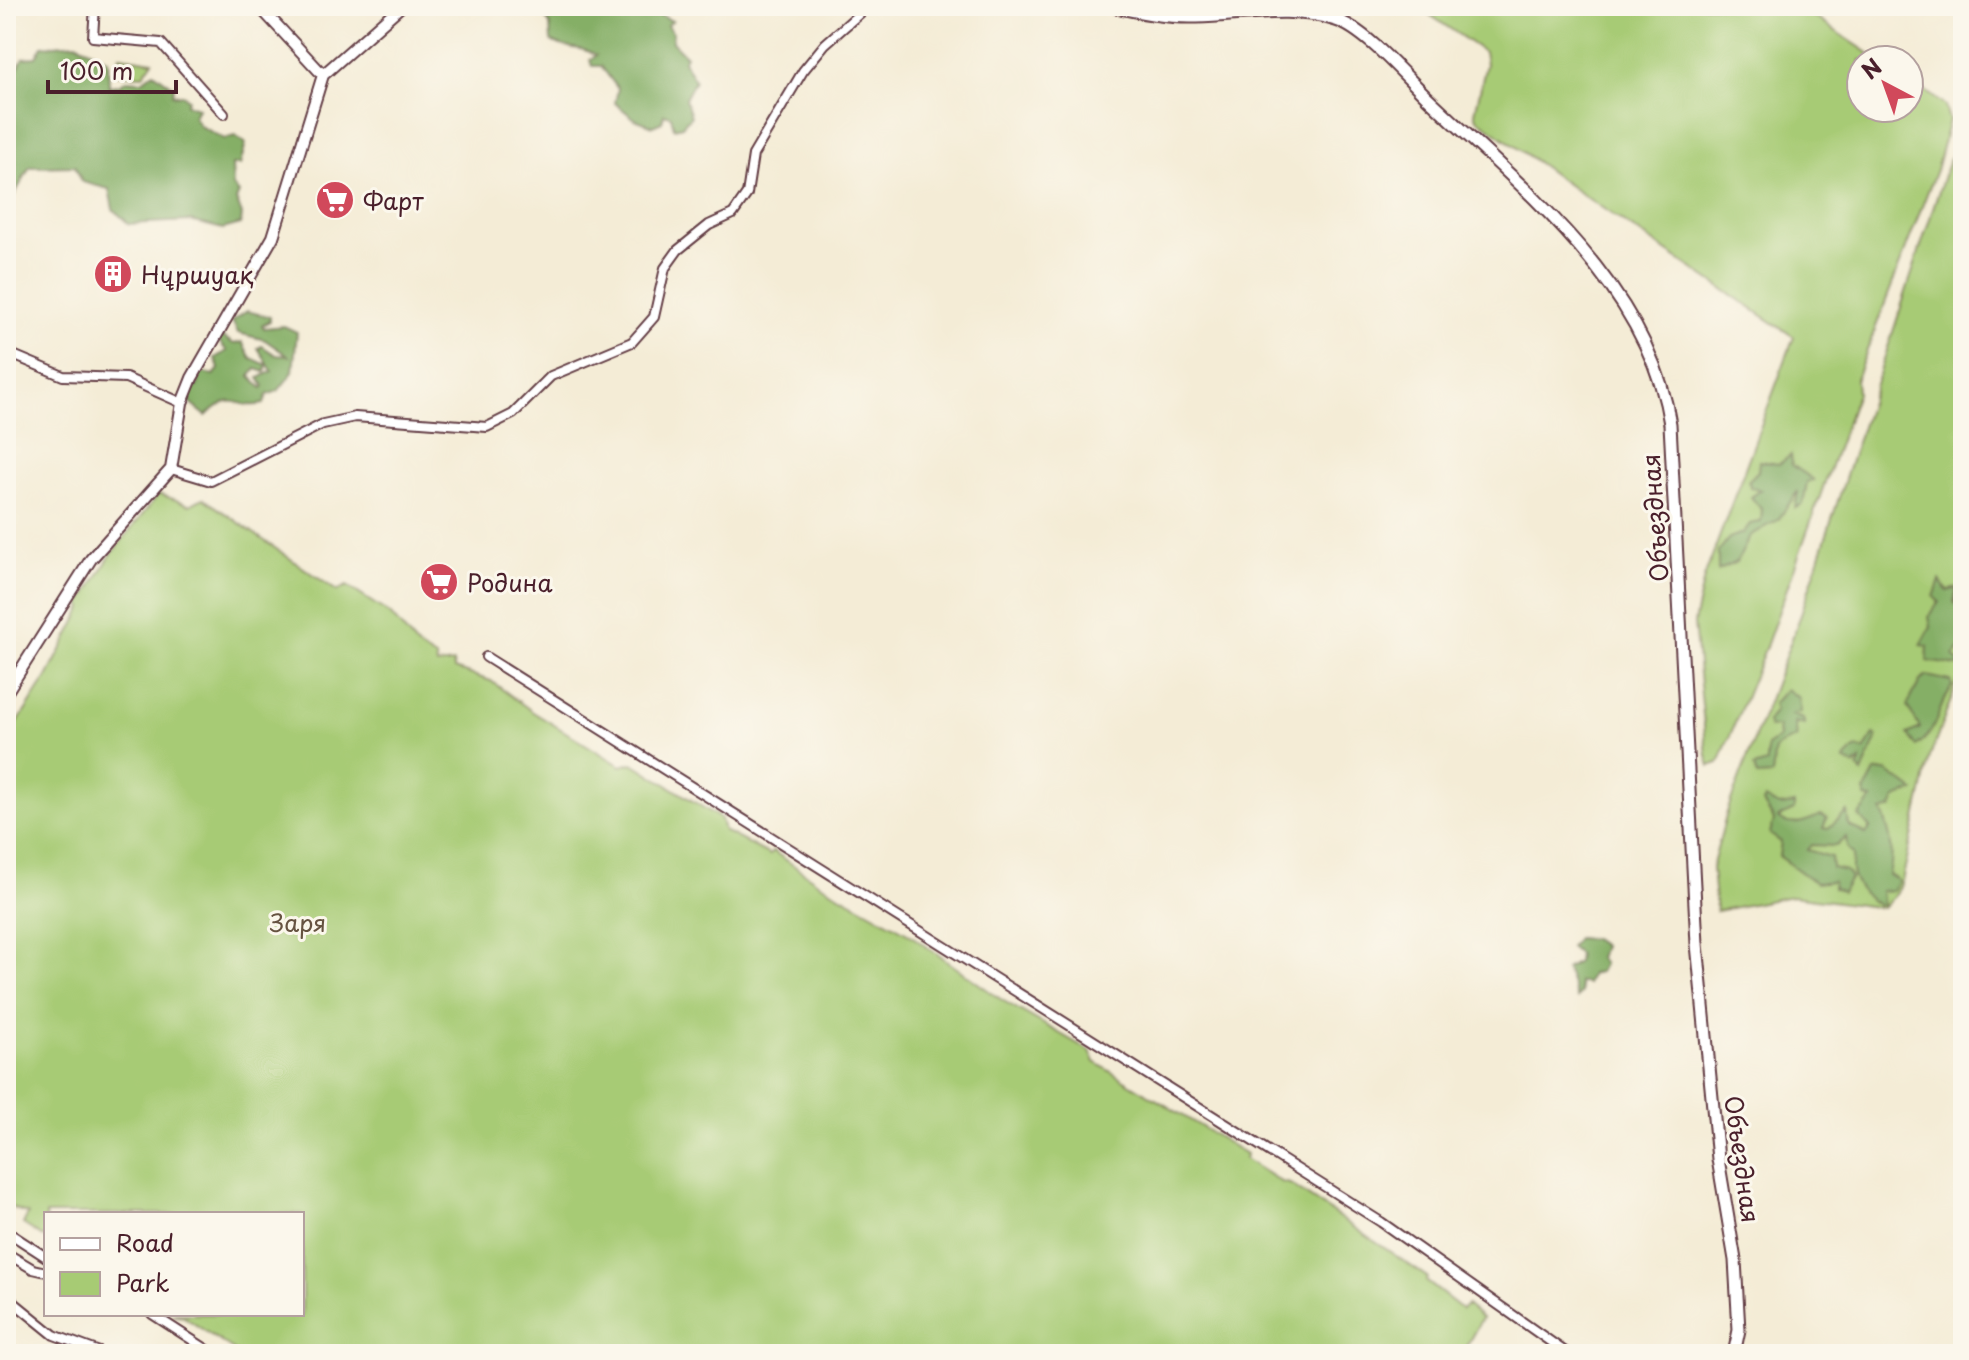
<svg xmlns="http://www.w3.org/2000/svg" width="1969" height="1360" font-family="'Playpen Sans',sans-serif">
  <rect width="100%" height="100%" fill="#fbf7ec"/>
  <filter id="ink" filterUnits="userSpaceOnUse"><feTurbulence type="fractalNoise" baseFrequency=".0125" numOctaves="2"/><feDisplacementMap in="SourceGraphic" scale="16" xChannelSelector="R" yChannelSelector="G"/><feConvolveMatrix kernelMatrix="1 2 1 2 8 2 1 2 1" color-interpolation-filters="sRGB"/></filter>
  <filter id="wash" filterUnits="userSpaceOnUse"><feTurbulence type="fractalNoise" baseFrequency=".006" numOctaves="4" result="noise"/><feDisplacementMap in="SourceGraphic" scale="32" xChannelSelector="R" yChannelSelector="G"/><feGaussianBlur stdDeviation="1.8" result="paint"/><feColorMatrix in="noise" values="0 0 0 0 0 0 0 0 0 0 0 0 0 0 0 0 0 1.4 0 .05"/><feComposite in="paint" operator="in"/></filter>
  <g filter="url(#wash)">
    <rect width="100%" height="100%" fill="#f4ecd6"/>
    <path fill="#a7cb74" stroke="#787550" stroke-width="2" d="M1417,6h381l81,54h-18v48h48v-30l36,28 4,14 -13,50 -80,209 1,14 -90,251 -48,119 -9,3 -3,-10 -13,-133 10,-45 90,-241 -220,-148 -97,-70 -2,-6 11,-49 -2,-12z
      M120,56l33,5 -10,14 -27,-1z
      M1963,139v528l-33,90 -28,124 -4,11 -15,16 -91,-12 -76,15 -4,-43 15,-56 73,-195 149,-457z
      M159,494l31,11 13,-7 134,93 10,-5 43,28 28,33 18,11 1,7 16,-2 1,6 37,12 42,31 88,54 12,-3 88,56 3,12 46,24 3,-4 49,34 84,47 96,68 88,51 5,11 151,92 -1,5 36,23 9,2 137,93 -1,4 36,28 5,-4 15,13 -20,36h-1223l-55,-37 -12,-3h130v-100h-256v25l-23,-15 5,-10 -22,-9v-464l41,-64 36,-69 -2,-4 31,-51z"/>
    <path fill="#85af66" stroke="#686748" stroke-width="2" d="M538,6h127l-9,7 16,8 -5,4 6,8 -1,9 14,14 -3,5 12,19 -10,19 6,17 -9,10 -8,2 -3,-12 -7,-2 -2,8 -9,4 -18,-7 -20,-16 3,-14 -17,-23h-9l-2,-6 6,-5c-13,-9 -31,-5 -45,-14l-1,-16z
      M77,43l31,17 1,26 11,-1 6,-5 16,1 12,-9 20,15 -1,8 9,-1 6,5 -2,5 12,4 -4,9 6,9 24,13 11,-3 11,7 -6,22h-8l1,21 6,7 -3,7 6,14 -1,10 -18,5 -33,-8 -61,3 -16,-15 -4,-20 -27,-7 -7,-16 -45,1 -19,34h-5v-122l8,-3 9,-18 13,-1 6,-11z
      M247,311l23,6v4l-8,4 2,3 20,-2 13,6 -4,40 -15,19 -11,4 -3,9c-32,7 -26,-17 -58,12l-18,-15v-10l10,-5 1,-14 15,3 5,-6 -4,-11 12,-7 -10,-12 3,-4 14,9 8,-2 9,16 16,7 -2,7 -9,-3 -6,7 12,12 2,-2 -5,-8 13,-7 -14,-23 4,-2 14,9 12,1 -23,-16 -27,-7 -6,-12z
      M1791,455l1,10 22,15 -7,3 -4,21 -8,4 3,-17 -20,29 -28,16 -13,26 -19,9v-19l11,-14 14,-5 7,-9 11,-2 1,-12 -11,-13 10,-7 -10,-2 -3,-7 10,-10 1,-10 20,3z
      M1963,572v73l-9,11 9,11 -36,-6 1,-15 -7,-1 10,-18 -2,-10 10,-15 -5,-5 6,-17 7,11 10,-3 -3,14 2,2z
      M1927,676l24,5 2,5c-16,18 -14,47 -37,60l-8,-12 12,-6 -13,-22 13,-25z
      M1786,689l13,9 2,14 -9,3 11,4 2,6 -10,-2 2,14c-31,15 -20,8 -25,38l-15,1 -3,-9 13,-4v-17l12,-8 -1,-11 -9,1 -2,-6 8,-12 -2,-6z
      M1874,735l3,2 -15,36 -4,-5 2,-7 -6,5 -10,-6 12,-12 8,2z
      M1887,771l27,20 -18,7 -4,10 -10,3c8,22 13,41 7,64l10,6 -5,9 -13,1 2,14c-14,-1 -32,-22 -31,-38 0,-4 2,-8 1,-13l-6,-7 -1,-10 -10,9 -25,-1 -4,5 24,7 1,11 14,3 5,6 -9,15 -9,-4v-7l-17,2 -37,-27 2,-14 -11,-8 4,-14 -11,-17 2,-4 14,7 15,-2v6l-16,8c13,11 29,3 43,-3l6,3 -4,10 4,1 20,-17 2,14 17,8 4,-6 -11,-12 13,-17 -6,-1 -1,-7 10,-19z
      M1577,938l16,1 10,7 -4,12 4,6 -4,8 -8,2 -4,10 -8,-2 2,10 -4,6 -11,-29 11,-7 1,-8 -8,-7z"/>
  </g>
  <g filter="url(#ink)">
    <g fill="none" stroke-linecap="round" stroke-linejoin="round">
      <defs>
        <path id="minor" d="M95,6l-2,31 68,6 63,71
          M6,352l57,24 63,2 56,25
          M171,469l40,12 112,-57 32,-7 132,10 26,-13 38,-38 81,-34 22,-25 11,-49 13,-18 31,-25 24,-11 14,-20 6,-39 50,-84 22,-27 43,-38
          M486,657l895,565 187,132
          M6,1231l40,26
          M6,1253l27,16 13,3
          M6,1296l48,39 51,19
          M152,1314l62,40
          M6,1340l8,14"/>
        <path id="tertiary" d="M259,6l64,69
          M6,693l85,-134 80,-90 11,-66 10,-25 81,-141 50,-162 78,-69"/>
        <path id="secondary" d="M1112,6c28,7 56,12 85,11 47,-1 93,-12 139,3 29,9 69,56 92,78 95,91 221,188 242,326l27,520 21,215 17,101 4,70 -5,24"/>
      </defs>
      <use href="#minor" stroke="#643e45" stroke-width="12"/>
      <use href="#tertiary" stroke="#643e45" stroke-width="14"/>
      <use href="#secondary" stroke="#643e45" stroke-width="15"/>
      <use href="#minor" stroke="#fff" stroke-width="8"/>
      <use href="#tertiary" stroke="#fff" stroke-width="10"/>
      <use href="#secondary" stroke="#fff" stroke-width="11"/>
    </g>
  </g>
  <defs>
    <symbol id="supermarket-disc" viewBox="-11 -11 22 22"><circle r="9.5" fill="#d1495b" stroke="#fbf7ec"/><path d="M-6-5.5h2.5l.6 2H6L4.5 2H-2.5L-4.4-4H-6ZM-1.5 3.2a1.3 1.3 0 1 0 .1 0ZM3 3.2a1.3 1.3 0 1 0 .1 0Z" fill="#fff"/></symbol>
    <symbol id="building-disc" viewBox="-11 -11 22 22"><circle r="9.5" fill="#d1495b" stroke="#fbf7ec"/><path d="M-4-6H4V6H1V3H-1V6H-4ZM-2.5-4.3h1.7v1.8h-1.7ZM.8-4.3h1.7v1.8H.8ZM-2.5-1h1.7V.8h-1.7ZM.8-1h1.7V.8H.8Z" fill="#fff"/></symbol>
  </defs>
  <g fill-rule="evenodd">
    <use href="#supermarket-disc" x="313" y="178" width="44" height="44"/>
    <use href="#building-disc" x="91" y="252" width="44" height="44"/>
    <use href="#supermarket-disc" x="417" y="560" width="44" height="44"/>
  </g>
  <g text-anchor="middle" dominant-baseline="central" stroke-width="6" stroke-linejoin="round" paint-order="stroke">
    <g font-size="24" fill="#4a1f2b" stroke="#fbf7ec" text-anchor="start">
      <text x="363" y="200">Фарт</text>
      <text x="141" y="274">Нұршуақ</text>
      <text x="467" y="582">Родина</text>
    </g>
    <g font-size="24" fill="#4a1f2b" stroke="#fbf7ec">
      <text transform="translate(1654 518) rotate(-94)">Объездная</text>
      <text transform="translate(1743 1159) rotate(82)">Объездная</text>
    </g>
    <g font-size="24" fill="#665341" stroke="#fbf7ec">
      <text x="298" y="922">Заря</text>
    </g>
  </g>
  <rect width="1969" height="1360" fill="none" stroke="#fbf7ec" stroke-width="32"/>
  <rect x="44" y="1212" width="260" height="104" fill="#fbf7ec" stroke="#b4a19f" stroke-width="2"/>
  <rect x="60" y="1238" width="40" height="12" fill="#ffffff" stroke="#b4a19f" stroke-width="2"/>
  <text x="116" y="1252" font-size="24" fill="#4a1f2b">Road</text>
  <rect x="60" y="1272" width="40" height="24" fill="#a7cb74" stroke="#b4a19f" stroke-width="2"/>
  <text x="116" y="1292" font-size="24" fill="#4a1f2b">Park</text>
  <g transform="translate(1885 84) rotate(319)"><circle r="38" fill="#fbf7ec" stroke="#b4a19f" stroke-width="2"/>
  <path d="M0-6L14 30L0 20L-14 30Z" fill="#d1495b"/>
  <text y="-12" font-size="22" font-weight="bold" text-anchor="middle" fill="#4a1f2b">N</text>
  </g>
  <path d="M48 80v12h128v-12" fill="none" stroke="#4a1f2b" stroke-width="4"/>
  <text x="60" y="80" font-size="24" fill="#4a1f2b" stroke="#fbf7ec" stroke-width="6" paint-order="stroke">100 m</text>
</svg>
